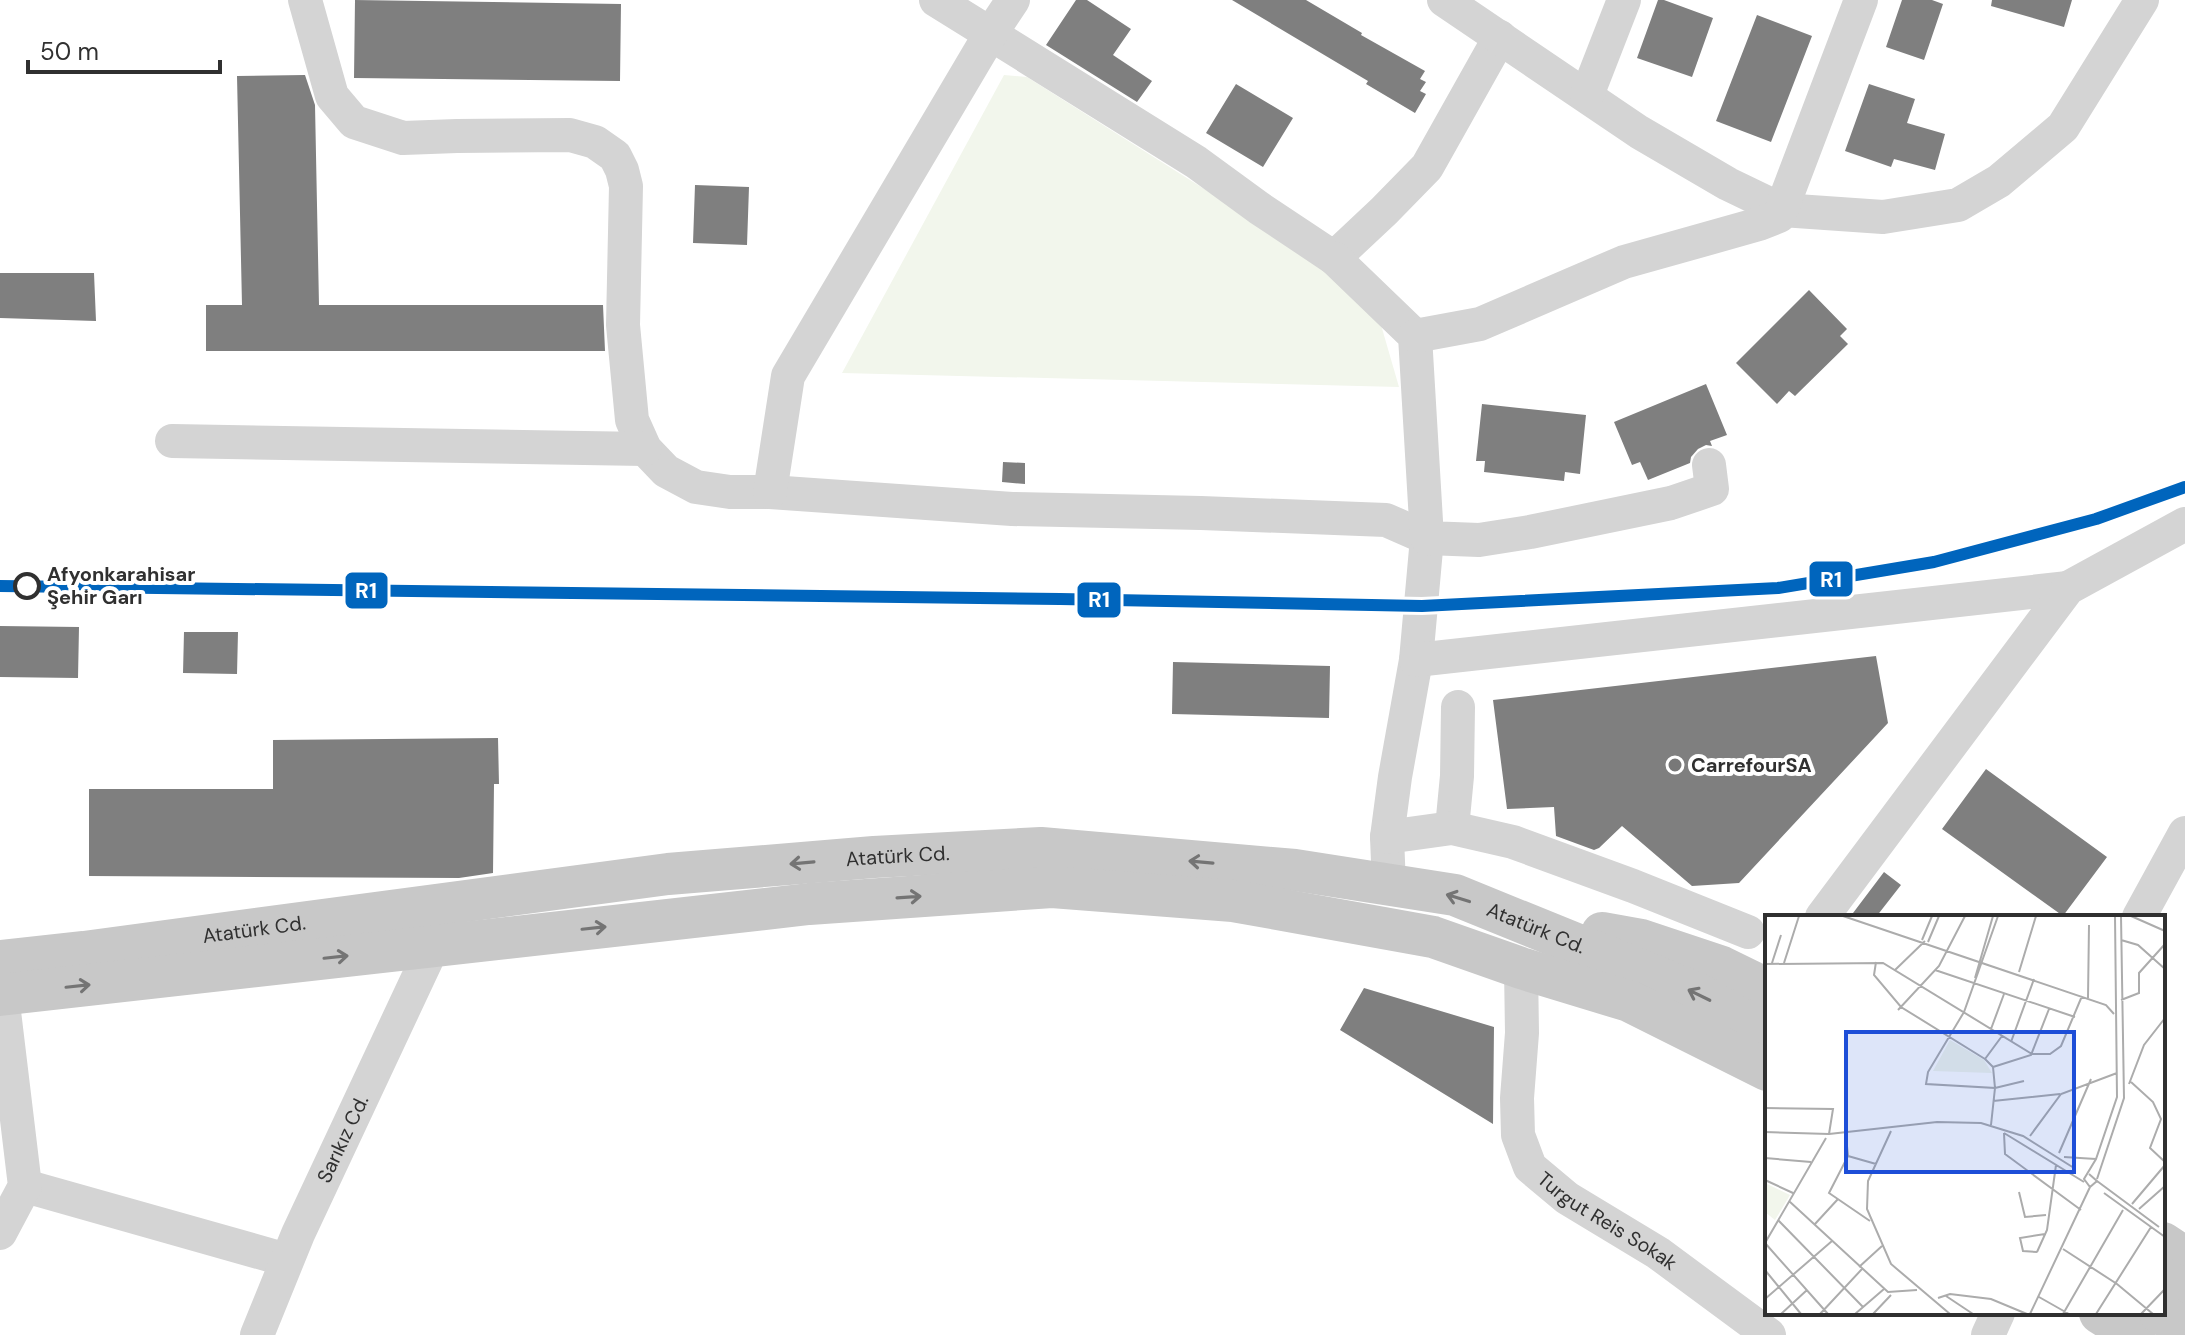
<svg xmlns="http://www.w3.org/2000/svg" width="2185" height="1335" font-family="'DM Sans',sans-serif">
  <rect width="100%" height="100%" fill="#fff"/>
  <path fill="#f2f6ec" d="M1004,75l23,2 304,192 48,49 20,69 -557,-14z"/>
  <path fill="#7f7f7f" d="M355,0l266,4 -1,77 -266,-3z
    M1076,0h11l44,29 -18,26 39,26 -15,21 -91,-57z
    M1232,0h74l56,33 -1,2 64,36 -5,8 6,3 -6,9 6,3 -11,19 -49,-29 2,-3z
    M1658,0h6l49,18 -21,59 -55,-19z
    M1902,0h30l11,4 -19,56 -38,-13z
    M1992,0h80l-8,27 -73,-21z
    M1757,15l55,21 -41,106 -55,-21z
    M305,75l10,30 4,200h284l2,46h-399v-46h36l-5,-229z
    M1236,84l57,34 -30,49 -57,-34z
    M1869,84l46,15 -8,24 38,11 -10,36 -41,-11 -3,8 -46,-16z
    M695,185l54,2 -2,58 -54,-2z
    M0,273h94l2,48 -96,-3z
    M1809,290l38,39 -7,7 8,8 -53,52 -6,-5 -12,13 -41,-41z
    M1706,384l21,51 -17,6 2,5 -6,-1 -8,4 -7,8 -1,6 -42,17 -8,-18 -8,3 -18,-43z
    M1482,404l104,11 -6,59 -15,-2 -1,9 -80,-9 1,-11h-9z
    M1003,462l22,1v21l-23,-2z
    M0,626l79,1 -1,51 -78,-1z
    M184,632h54l-1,42 -54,-1z
    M1876,656l12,67 -149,160 -47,3 -70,-60 -23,22 -5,2 -38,-14 -2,-29 -47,2 -14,-109z
    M1173,662l157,4 -1,52 -157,-4z
    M498,738l1,46h-5l-1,89 -34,5 -370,-2v-87h184v-49z
    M1986,769l121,88 -44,59 -121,-87z
    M1884,872l17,13 -25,32h-26z
    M1364,988l130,39 -1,97 -153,-94z"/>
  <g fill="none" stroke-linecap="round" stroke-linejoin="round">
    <g stroke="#d4d4d4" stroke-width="34">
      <path d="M305,0l27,96 22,26 49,16 54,-2 113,-1 25,7 20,14 7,14 4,16 -3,139 9,95 13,29 21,22 30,16 34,5h40l242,17 189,4 185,7 41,18 -11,122 -21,117 -8,60 2,49"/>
      <path d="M936,0l260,162 63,46 75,50 50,-47 43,-44 73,-130"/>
      <path d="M1444,0l195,132 89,52 54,26 101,7 75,-12 41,-24 64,-54 79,-127"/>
      <path d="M1587,95l37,-95"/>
      <path d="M1334,258l81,78 12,202 52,2 51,-8 141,-29 41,-14 -3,-24"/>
      <path d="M1415,336l65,-12 144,-62 135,-38 20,-8 82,-216"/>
      <path d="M172,441l473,8"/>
      <path d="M770,492l18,-116 203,-343 22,-33"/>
      <path d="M1416,660l652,-72"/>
      <path d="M1452,828l5,-52 1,-69"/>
      <path d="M1387,837l65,-9 61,14 120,44 115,46"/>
      <path d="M1822,917l246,-329 117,-64"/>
      <path d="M2139,917l46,-84"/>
      <path id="s1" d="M1521,968l1,65 -5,65 1,37 12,32 37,31 91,55 111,82"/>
      <path d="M25,1186l262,74"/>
      <path d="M0,1233l25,-47 -23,-191"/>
      <path id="s2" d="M257,1335l41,-101 135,-288"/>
      <path d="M1988,1335l10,-22"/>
    </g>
    <g stroke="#c8c8c8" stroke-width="42">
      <path d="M1602,933l39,7 81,27 45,22"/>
      <path id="s3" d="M0,961l84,-9 584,-78 206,-17 167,-9 254,22 160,25 244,99 68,40"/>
      <path d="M0,995l809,-91 243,-17 181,14 200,36 88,31 108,33 138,69"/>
      <path d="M2163,1243l22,15"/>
      <path d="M2163,1278l22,13"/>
      <path d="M2100,1313l34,22"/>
      <path d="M2160,1313l24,15"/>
    </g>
    <defs>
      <path id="rail-1" d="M0,586l1060,13 362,7 356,-18 156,-26 162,-43 89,-32"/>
    </defs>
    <use href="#rail-1" stroke="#fff" stroke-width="18"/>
    <use href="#rail-1" stroke="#0065bd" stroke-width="12"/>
  </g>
  <defs><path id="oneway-shaft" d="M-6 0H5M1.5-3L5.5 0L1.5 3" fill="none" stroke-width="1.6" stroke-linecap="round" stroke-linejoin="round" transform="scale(2)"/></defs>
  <g stroke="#747474">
    <use href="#oneway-shaft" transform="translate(1201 862) rotate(-175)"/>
    <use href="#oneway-shaft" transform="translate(802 863) rotate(175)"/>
    <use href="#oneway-shaft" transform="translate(909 897) rotate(-4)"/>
    <use href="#oneway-shaft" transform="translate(1458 898) rotate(-163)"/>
    <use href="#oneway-shaft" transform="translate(594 928) rotate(-6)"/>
    <use href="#oneway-shaft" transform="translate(336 957) rotate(-6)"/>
    <use href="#oneway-shaft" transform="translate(78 986) rotate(-6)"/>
    <use href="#oneway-shaft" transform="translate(1699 995) rotate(-154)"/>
  </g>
  <circle fill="#fff" stroke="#303030" stroke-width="4" cx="27" cy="586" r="12"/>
  <circle fill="#787878" stroke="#fff" stroke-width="3" cx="1675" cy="765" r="8"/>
  <g text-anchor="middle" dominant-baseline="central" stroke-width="8" stroke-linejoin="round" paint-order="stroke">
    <g font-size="20" font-weight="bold" fill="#303030" stroke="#fff" text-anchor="start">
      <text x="47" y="574">Afyonkarahisar<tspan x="47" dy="23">Şehir Garı</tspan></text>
    </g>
    <g font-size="20" font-weight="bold" fill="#303030" stroke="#fff" text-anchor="start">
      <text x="1691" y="765">CarrefourSA</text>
    </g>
    <g font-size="20" fill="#303030" stroke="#fff">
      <text stroke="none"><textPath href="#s3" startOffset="904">Atatürk Cd.</textPath></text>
      <text stroke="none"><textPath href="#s3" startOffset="1552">Atatürk Cd.</textPath></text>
      <text stroke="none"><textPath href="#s3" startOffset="256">Atatürk Cd.</textPath></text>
      <text stroke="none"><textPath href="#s2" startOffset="214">Sarıkız Cd.</textPath></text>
      <text stroke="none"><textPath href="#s1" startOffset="296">Turgut Reis Sokak</textPath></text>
    </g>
  </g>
  <g transform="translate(1765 915)">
    <rect width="400" height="400" fill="#fff"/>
    <path d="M185,125l34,20 8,13 -59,-2zM0,268l25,12 -15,25 -10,-8z" fill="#f2f6ec"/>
    <path fill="none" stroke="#acacac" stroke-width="2" d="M78,1l263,89 8,9M366,1l34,15M157,25l10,-24M356,25l17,5 27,24M163,27l11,-26M111,47l-2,13 27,32 84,52 17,-23M7,48l9,-28M19,48l15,-47M0,49l118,-1 149,91h18l11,-8 21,-50M130,55l30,-29M170,55l140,47M254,57l17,-56M210,63l18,-62M323,83l1,-73M356,85l18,-7v-20l26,-29M133,95l41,-44 26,-50M226,114l13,-35M246,127l23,-63M220,144l8,8 2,21 29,-7M228,152l38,-12 18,-46M366,167l22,20 8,17 -11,29 15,14M364,169l15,-39 21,-27M228,186l67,-7M0,193l68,1 -4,25M226,210l4,-37 -69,-4 2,-12 36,-60 34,-96M126,216l-23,50 -1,28 24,55 59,50M0,217l64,2 108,-12 44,1 42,13 51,32M239,218l1,21 76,56M239,218l80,49M81,221l2,20 -19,37 41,28M265,221l31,-42 56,-21M294,238l32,-74M83,241l28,8M299,242l32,2M0,243l46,4M324,259l8,7 -7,6 -6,-8 12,-20 21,-62 -2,-181M332,264l27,-81 -3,-182M0,265l28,13M332,266l62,46M254,277l6,25 21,-2M339,278l61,44M24,286l99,91 29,-2M367,289l33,-39M374,294l26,-23M13,305l85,87M50,309l23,-25M0,328l61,-105M0,328l63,71M298,334l54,35 36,30M272,337l10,-22 9,-65M272,337l-14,-1 -3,-13 25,-4M94,352l23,-21M0,355l36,44M181,381l27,18M274,382l30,17M173,383l12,-4 41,5 36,15M0,384l67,-58M16,399l26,-24M55,399l42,-45M90,399l29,-25M108,399l18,-19M265,399l60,-127M298,399l60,-104M331,399l55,-87M376,399l24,-25"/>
    <path fill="#1d4ed8" fill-opacity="0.15" stroke="#1d4ed8" stroke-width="4" d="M81,117h228v140h-228z"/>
    <rect width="400" height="400" fill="none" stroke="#303030" stroke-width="4"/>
  </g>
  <g stroke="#fff" stroke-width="3">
    <rect x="1808" y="560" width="46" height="38" rx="8" fill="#0065bd"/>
    <rect x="344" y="571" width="45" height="39" rx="8" fill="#0065bd"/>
    <rect x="1076" y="581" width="46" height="38" rx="8" fill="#0065bd"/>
  </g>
  <g font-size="22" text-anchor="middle" font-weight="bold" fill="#fff">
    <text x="1831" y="587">R1</text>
    <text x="366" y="598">R1</text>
    <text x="1099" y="607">R1</text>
  </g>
  <path d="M28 60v12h192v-12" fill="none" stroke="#303030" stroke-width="4"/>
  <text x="40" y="60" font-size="24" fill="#303030" stroke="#ffffff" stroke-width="6" paint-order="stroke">50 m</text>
</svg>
